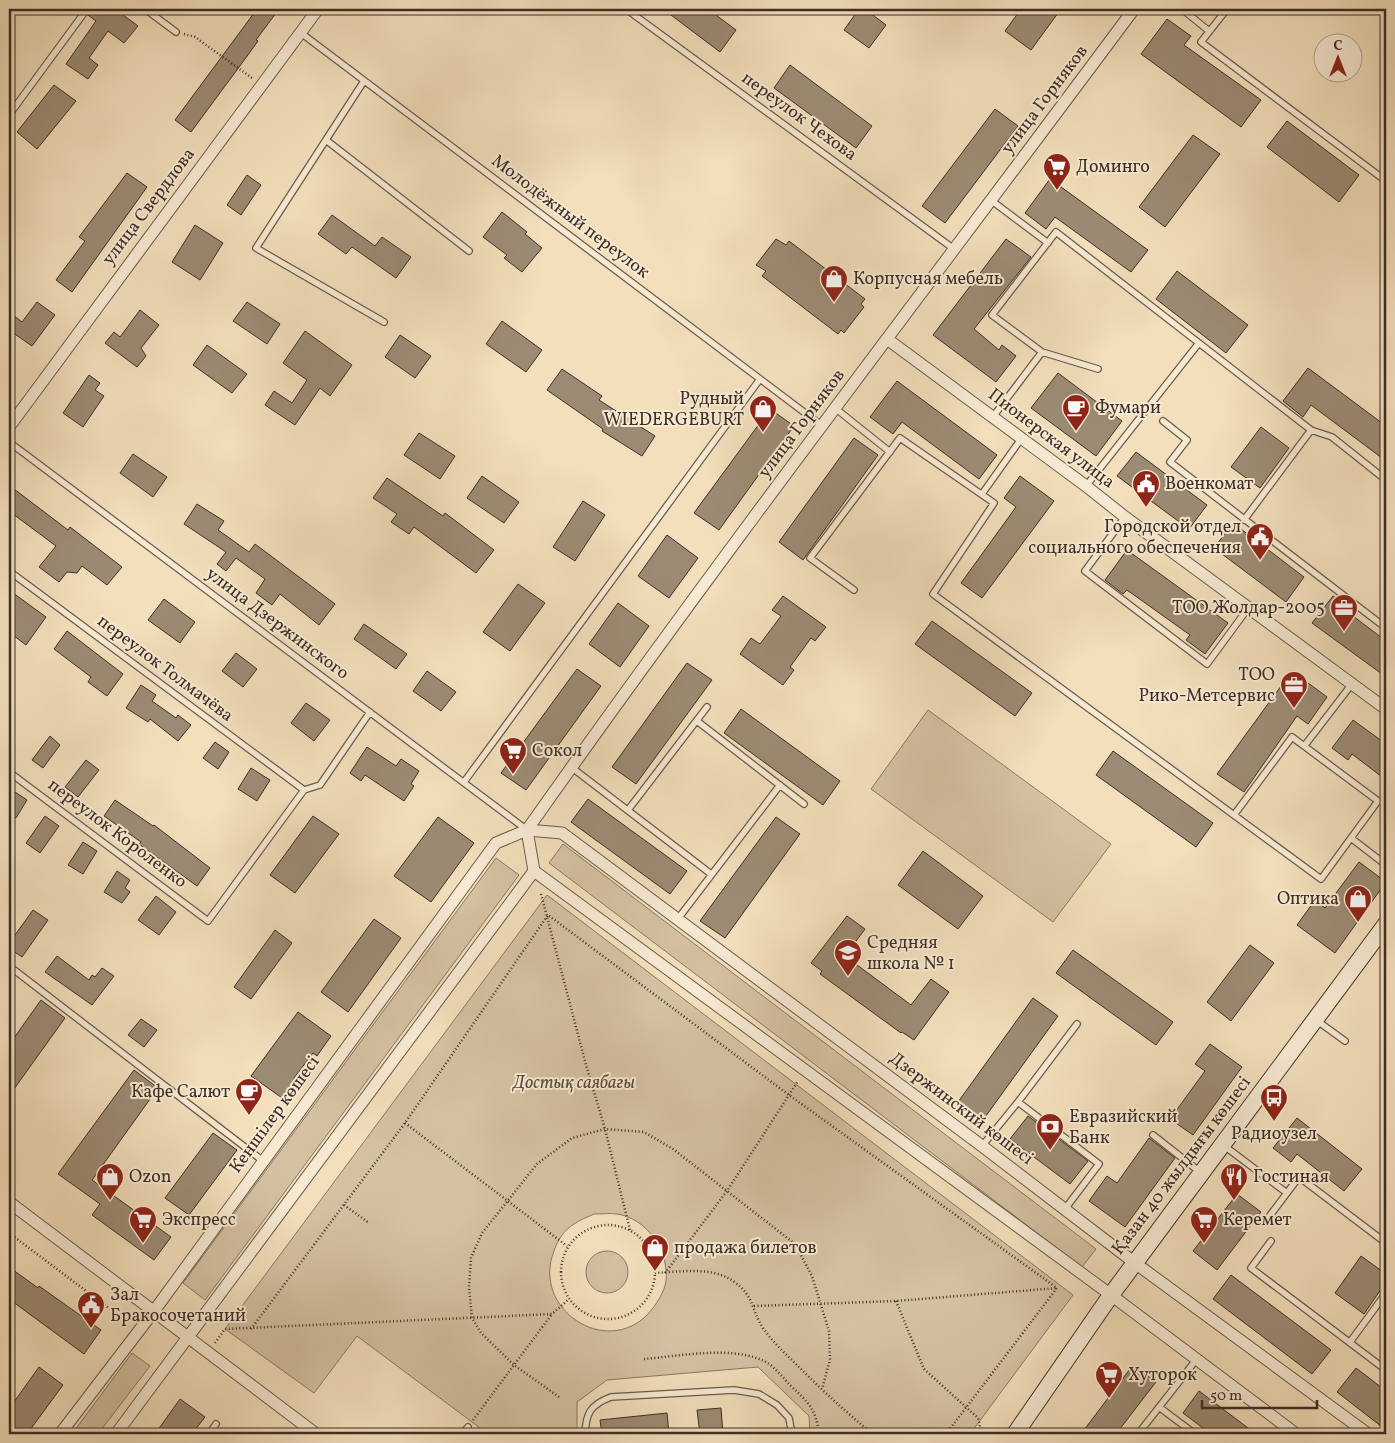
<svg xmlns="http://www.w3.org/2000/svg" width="1395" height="1443" font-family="Vollkorn,serif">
  <rect width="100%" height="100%" fill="#f3dfbc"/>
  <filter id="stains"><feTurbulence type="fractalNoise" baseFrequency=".004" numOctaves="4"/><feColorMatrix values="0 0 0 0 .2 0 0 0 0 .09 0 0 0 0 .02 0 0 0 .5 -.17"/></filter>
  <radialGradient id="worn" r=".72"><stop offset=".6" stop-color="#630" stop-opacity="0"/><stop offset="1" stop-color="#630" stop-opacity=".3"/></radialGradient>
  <path fill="#d4c1a2" stroke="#887864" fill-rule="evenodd" d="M928,710l183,134 -58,78 -182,-133z
    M563,844l533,405 -14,18 -533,-404z
    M496,858l23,17 -314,425 -22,-17z
    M547,895l526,400 -103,139h-160l-1,-18 -51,-49 -151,13 -30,22v32h-89l-131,-98 -43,57 -89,-64zM594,1214c7,0 16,-1 23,0 31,5 52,37 49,67 -2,12 -10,24 -18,33 -42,44 -117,-5 -94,-63 3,-10 10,-21 20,-27 5,-4 14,-7 20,-10z
    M586 1272a21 21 0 1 1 42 0a21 21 0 1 1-42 0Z
    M132,1353l18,13 -52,68h-26z"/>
  <path fill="#9c8b74" stroke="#3d2f25" d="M92,9h23l23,17 -14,17 -16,-12 -19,27 9,7 -10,14 -22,-15 30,-43 -8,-6z
    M257,9h22l-23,31 2,1 -13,18 -54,73 -16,-12z
    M663,9h45l28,21 -16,22z
    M859,9h6l21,16 -17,23 -25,-18z
    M1021,9h40l-30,41 -26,-19z
    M1167,19l24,17 -7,9 77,55 -20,27 -100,-73z
    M790,65l82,61 -16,22 -82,-60z
    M54,85l22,16 -39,48 -20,-17z
    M995,109l23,17 -73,97 -23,-17z
    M1287,121l72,54 -20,27 -72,-55z
    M1193,135l27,19 -55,73 -26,-20z
    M127,173l20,14 -75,105 -16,-12 29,-39 -6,-4z
    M247,175l14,10 -20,30 -14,-10z
    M1050,179l98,71 -17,22 -76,-55 -9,12 -21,-16z
    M502,212l25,20 -2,2 17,14 -20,24 -18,-14 3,-3 -24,-18z
    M332,215l43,31 7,-9 29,20 -15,21 -44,-31 -6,7 -28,-20z
    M195,225l28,18 -23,37 -28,-18z
    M776,239l10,6 3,-4 76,58 -4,5 3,3 -20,26 -3,-3 -3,4 -76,-58 4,-5 -10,-6z
    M1006,239l25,18 -57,72 25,21 3,-5 14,11 -20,26 -63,-47z
    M1177,271l71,54 -22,28 -70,-54z
    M37,302l18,13 -23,31 -23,-16v-18l13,10z
    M247,302l33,22 -13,20 -34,-23z
    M140,310l19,15 -18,23 5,8 -9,11 -32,-24 9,-11 6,5z
    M502,321l40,29 -16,22 -40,-28z
    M305,331l47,34 -22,31 -10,-8 -25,37 -30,-20 9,-14 18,12 15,-23 -24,-17z
    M400,335l31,21 -16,22 -30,-21z
    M207,345l40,29 -15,19 -39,-28z
    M1308,368l78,58v35l-75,-56 -8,12 -20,-16z
    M562,369l40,27 -3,4 56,36 -13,20 -40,-25 1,-2 -56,-39z
    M1058,373l64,48 -26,35 -65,-48z
    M89,375l11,8 -5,7 9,6 -21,31 -20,-14z
    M897,381l100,74 -18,24 -77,-57 -9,12 -23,-17z
    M770,409l24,17 -75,104 -25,-17z
    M1261,427l28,21 -29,40 -29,-21z
    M419,433l36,23 -15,23 -36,-24z
    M854,438l24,17 -75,105 -24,-18z
    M1136,452l71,53 -18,24 -72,-53z
    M133,454l34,23 -14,20 -33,-24z
    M482,476l37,26 -15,21 -37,-25z
    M1020,476l34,25 -72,97 -21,-15 55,-76 -12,-9z
    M387,478l56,38 2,-3 49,37 -18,23 -62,-46 -5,7 -18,-12 6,-8 -24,-16z
    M14,489l54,41 2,-3 52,40 -15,18 -25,-19 -5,7 -10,-1 -8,10 -20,-15 17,-21 -47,-35v-16z
    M583,501l22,14 -30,46 -22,-14z
    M197,504l27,17 -6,9 31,22 6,-8 80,60 -16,21 -39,-31 -8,11 -16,-12 9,-14 -29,-21 -10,13 -9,-7 9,-12 -42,-28z
    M1233,523l71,54 -18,25 -72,-54z
    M667,535l31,23 -29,40 -31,-22z
    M1127,550l101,73 -23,31 -19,-14 4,-5 -63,-45 -4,4 -18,-14z
    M518,584l27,19 -35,48 -27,-19z
    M9,590l37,27 -20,28 -17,-13z
    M783,596l43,31 -11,14 -4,-3 -21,29 4,3 -11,15 -43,-31 11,-16 9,6 21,-28 -9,-6z
    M1333,596l15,10 -3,4 41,31v36l-74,-54z
    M164,599l31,23 -15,21 -32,-23z
    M618,603l31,23 -29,41 -31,-23z
    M932,621l100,72 -17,23 -100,-72z
    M364,624l43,30 -11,15 -42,-30z
    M67,631l56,43 -16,22 -19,-14 3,-5 -37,-28z
    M236,653l21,16 -14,18 -21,-16z
    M687,663l25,17 -76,104 -24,-17z
    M577,669l24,17 -75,104 -25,-17z
    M427,671l29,21 -15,19 -28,-20z
    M1292,671l35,26 -19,27 -11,-8 -53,76 -27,-18z
    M141,685l15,10 -4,6 24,17 2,-3 13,10 -13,16 -28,-22 -2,3 -22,-14z
    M306,703l24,17 -16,21 -23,-18z
    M741,709l99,72 -17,24 -99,-72z
    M1353,720l33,24v36l-34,-26 -4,6 -16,-12z
    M50,736l10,9 -17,23 -11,-8z
    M215,742l14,10 -11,17 -15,-11z
    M367,747l29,19 5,-7 18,12 -8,13 3,2 -10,15 -39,-26 -4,6 -11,-8z
    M1113,751l100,72 -17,24 -100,-72z
    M86,760l13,10 -21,27 -13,-10z
    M251,768l19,12 -13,21 -19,-12z
    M9,788l18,12 -11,18 -7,-5z
    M588,799l99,72 -17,23 -99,-72z
    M115,800l38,26 1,-1 56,43 -13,18 -58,-42 2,-2 -37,-26z
    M45,816l14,10 -19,27 -14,-10z
    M313,816l26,18 -44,59 -25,-18z
    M438,817l36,26 -43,59 -37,-26z
    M776,817l24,17 -75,104 -25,-17z
    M83,842l14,9 -14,23 -15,-9z
    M923,851l60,45 -25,33 -60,-44z
    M1359,862l27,20 -51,71 -38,-28 18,-25 10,8z
    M117,871l13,9 -5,8 5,4 -8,11 -18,-11z
    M156,896l20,16 -17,23 -21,-15z
    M33,910l15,10 -26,37 -13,-9v-18l6,5z
    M847,916l18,13 -20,27 66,49 20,-26 18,13 -35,48 -12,-8 -1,1 -81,-59 2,-3 -11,-8z
    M374,919l27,19 -53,74 -27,-20z
    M275,930l17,13 -41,56 -17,-12z
    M1250,945l24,18 -43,58 -24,-19z
    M1073,950l100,72 -17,23 -100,-72z
    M57,956l32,24 3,-5 3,2 7,-9 12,8 -22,29 -47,-33z
    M1033,998l25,18 -75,104 -25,-18z
    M41,1000l24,18 -56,78v-51z
    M298,1012l33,24 -14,20 -4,-3 -19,25 5,3 -14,19 -34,-24z
    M141,1019l16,11 -13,17 -16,-12z
    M1210,1044l32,23 -49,68 -23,-16 35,-48 -10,-7z
    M134,1070l24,18 -66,92 79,57 -17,23 -62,-45 8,-11 -42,-30z
    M1028,1116l60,45 -18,23 -60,-45z
    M1297,1118l65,51 -18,22 -47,-37 -6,8 -18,-14z
    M213,1133l24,17 -48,65 -24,-17z
    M1149,1138l26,20 -50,69 -36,-26 18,-25 10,7z
    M1237,1194l24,18 -44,58 -24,-19z
    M1361,1256l25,18v8l-22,32 -29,-21z
    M9,1267l29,21 1,-2 62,44 -17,24 -75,-55z
    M1231,1275l100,75 -19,24 -99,-75z
    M1133,1365l23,17 -40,52h-35z
    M39,1367l24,18 -36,49h-18v-25z
    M1356,1368l30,23v39l-49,-38z
    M1199,1391l57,43h-45l-28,-21z
    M180,1399l25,18 -13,17h-37z
    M721,1408l2,26h-23l-3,-24z
    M667,1413l2,21h-67l-2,-14z"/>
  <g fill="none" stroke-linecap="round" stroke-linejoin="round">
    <defs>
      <path id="lane" d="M145,9l31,23
        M626,9l328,240
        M1182,9l27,22
        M1227,9l-26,33 185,139
        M301,33l520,392
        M364,81l-108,167 128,74
        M9,115l78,-106
        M326,140l143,111
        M992,201l56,42
        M1042,352l56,17
        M835,408l55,44
        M992,418l50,-66 -50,-37 64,-83 255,198 21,7 54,43
        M1163,421l24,19 -17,22 216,166
        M9,442l518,388
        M1086,486l113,-143
        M982,494l39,-55
        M1125,517l-40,54 122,93 42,-57
        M1244,520l67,-90
        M9,571l295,219
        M854,590l-44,-32 90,-120 94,65 -61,91 388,285 57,-78 -86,-64 -58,78
        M697,721l107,83
        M1305,745l47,-61
        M571,767l140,107
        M9,772l199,149 96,-131 16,-5 50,-73
        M464,782l296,-403
        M628,810l79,-103
        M1351,838l35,27
        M677,920l103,-135
        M9,966l254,195
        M1316,1020l29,21
        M1018,1102l81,62 -34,45
        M1153,1135l47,37
        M1223,1145l64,48
        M982,1146l36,-44 59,-78
        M1268,1218l31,-41 87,66
        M1271,1241l-20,27 135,102
        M1350,1342l36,-49
        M1159,1407l36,27
        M209,1434l7,-10
        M462,1434l6,-7
        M585,1434c1,-21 5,-29 26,-37l123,-7 25,4 18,11 12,13 3,16
        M1138,1434l58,-74"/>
      <path id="street" d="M887,339l199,147 39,31 261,192
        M9,427l309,-418
        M534,871l-7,-41c196,-278 404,-548 607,-821
        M534,871l577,424 185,139
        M9,1202l307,232
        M60,1434l94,-123 342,-468 31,-13 35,3 420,313 153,117 233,171
        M116,1434l418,-563"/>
      <path id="secondary" d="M1015,1434l96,-139 275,-371"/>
    </defs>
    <use href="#lane" stroke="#6a5b4b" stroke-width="8"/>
    <use href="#street" stroke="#6a5b4b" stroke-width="13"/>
    <use href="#secondary" stroke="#3d2f25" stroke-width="18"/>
    <path stroke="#3d2f25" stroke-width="2.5" stroke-dasharray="1 2.5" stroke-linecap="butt" d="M184,34l11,3 57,41
      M541,894l45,171 19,64 25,101
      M405,1123l162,123
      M344,1205l25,18
      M561 1272a47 47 0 1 1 94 0a47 47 0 1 1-94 0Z
      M9,1233l117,88
      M655,1273c24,-1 57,-7 78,8 22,15 18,29 30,47 11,16 26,29 39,42 23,23 46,44 71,64
      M665,1273l62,-82 71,-110
      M896,1301l28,68 54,49 2,7 -4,9
      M754,1306l142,-5 161,-13
      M251,1329l154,-206 143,-208 241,180 268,193 -111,146
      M215,1343l10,-14 327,-15 17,-15
      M644,1359c37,-3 89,-14 122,3 9,5 18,17 25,24 18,17 25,23 28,48
      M559,1397l-45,-32 -33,-32 -9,-15 -3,-31 2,-29 11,-25 55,-69 35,-26 33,-9 39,3 29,17 122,95 17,32 17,55 1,29 -8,29
      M473,1420l79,-106"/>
    <use href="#lane" stroke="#f7ead3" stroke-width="5.5"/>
    <use href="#street" stroke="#f7ead3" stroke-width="11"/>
    <use href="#secondary" stroke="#f7ead3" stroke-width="16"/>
  </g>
  <defs>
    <symbol id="supermarket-pin" viewBox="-11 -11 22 30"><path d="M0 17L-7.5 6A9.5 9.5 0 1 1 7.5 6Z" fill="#8f2418" stroke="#f7ead3"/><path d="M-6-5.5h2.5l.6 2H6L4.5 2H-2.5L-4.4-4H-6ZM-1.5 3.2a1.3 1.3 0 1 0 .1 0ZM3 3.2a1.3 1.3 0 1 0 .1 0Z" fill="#fff"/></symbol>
    <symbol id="shop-pin" viewBox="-11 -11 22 30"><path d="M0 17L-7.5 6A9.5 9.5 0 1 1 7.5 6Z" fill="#8f2418" stroke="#f7ead3"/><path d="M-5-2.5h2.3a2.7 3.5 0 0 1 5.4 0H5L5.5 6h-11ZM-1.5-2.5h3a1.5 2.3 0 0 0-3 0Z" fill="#fff"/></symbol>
    <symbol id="cafe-pin" viewBox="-11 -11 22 30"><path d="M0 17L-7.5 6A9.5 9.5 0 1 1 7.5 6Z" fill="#8f2418" stroke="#f7ead3"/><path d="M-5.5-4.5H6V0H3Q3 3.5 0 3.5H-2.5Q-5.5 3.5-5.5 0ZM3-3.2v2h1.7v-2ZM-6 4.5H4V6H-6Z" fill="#fff"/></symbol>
    <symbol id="civic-pin" viewBox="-11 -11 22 30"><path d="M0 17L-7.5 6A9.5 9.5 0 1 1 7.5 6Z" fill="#8f2418" stroke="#f7ead3"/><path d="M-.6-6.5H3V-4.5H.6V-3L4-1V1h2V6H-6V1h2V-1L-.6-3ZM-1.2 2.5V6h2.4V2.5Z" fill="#fff"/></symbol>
    <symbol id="office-pin" viewBox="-11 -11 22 30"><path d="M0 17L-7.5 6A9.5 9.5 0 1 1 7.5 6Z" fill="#8f2418" stroke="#f7ead3"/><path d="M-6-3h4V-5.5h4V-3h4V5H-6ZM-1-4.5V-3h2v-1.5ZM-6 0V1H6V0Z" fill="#fff"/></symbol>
    <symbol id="school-pin" viewBox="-11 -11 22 30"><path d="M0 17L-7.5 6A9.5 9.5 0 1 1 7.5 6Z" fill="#8f2418" stroke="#f7ead3"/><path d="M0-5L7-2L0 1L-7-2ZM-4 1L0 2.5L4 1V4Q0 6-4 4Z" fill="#fff"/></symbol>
    <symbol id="bus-pin" viewBox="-11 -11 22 30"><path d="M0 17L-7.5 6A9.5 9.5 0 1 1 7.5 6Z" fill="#8f2418" stroke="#f7ead3"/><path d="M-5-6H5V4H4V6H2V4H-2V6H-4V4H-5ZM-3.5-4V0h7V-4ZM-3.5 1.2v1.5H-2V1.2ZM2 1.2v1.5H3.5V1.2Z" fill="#fff"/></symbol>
    <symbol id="bank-pin" viewBox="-11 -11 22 30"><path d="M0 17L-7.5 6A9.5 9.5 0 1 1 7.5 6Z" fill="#8f2418" stroke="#f7ead3"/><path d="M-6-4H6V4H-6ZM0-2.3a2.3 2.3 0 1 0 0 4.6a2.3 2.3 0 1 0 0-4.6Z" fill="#fff"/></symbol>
    <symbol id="restaurant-pin" viewBox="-11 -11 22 30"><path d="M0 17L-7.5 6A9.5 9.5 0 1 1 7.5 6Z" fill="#8f2418" stroke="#f7ead3"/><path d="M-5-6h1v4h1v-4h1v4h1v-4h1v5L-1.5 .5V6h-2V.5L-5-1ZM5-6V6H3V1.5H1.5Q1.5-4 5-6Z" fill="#fff"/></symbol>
  </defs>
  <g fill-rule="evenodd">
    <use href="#supermarket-pin" x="1041" y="151" width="32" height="43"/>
    <use href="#shop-pin" x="818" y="263" width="32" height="43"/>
    <use href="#cafe-pin" x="1060" y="392" width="32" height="43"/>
    <use href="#shop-pin" x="747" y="393" width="32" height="43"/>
    <use href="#civic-pin" x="1130" y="468" width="32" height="43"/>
    <use href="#civic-pin" x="1244" y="521" width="32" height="43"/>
    <use href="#office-pin" x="1328" y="592" width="32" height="43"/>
    <use href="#office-pin" x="1278" y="669" width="32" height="43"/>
    <use href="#supermarket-pin" x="497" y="735" width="32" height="43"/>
    <use href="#shop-pin" x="1342" y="883" width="32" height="43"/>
    <use href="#school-pin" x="832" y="937" width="32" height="43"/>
    <use href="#cafe-pin" x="233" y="1076" width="32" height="43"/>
    <use href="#bus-pin" x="1258" y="1082" width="32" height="43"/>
    <use href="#bank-pin" x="1034" y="1111" width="32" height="43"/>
    <use href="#shop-pin" x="94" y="1161" width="32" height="43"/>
    <use href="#restaurant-pin" x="1218" y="1161" width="32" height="43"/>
    <use href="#supermarket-pin" x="127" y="1204" width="32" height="43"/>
    <use href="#supermarket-pin" x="1188" y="1204" width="32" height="43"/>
    <use href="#shop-pin" x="639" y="1232" width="32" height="43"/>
    <use href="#civic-pin" x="75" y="1289" width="32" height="43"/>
    <use href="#supermarket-pin" x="1093" y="1359" width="32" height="43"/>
  </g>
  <g text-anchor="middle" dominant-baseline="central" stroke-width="4" stroke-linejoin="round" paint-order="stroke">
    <g font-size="18" fill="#3d2f25" stroke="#f7ead3">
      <text transform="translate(1045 100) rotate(-53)">улица Горняков</text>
      <text transform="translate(799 117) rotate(36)">переулок Чехова</text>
      <text transform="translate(149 207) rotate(-53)">улица Свердлова</text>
      <text transform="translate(570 217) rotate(37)">Молодёжный переулок</text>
      <text transform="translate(802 424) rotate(-53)">улица Горняков</text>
      <text transform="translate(1051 439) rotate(37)">Пионерская улица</text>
      <text transform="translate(277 624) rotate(37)">улица Дзержинского</text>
      <text transform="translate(165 669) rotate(37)">переулок Толмачёва</text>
      <text transform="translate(117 834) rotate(37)">переулок Короленко</text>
      <text transform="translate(961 1109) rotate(37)">Дзержинский көшесі</text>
      <text transform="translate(275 1115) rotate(-54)">Кеншілер көшесі</text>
      <text transform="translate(1182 1166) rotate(-53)">Қазан 40 жылдығы көшесі</text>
    </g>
    <g font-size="18" fill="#3d2f25" stroke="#f7ead3" text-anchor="start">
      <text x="1076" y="167">Доминго</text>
      <text x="853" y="279">Корпусная мебель</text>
      <text x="744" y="399" text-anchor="end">Рудный<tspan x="744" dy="21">WIEDERGEBURT</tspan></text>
      <text x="1095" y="408">Фумари</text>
      <text x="1165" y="484">Военкомат</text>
      <text x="1241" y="527" text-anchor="end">Городской отдел<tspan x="1241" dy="21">социального обеспечения</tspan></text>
      <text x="1325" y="608" text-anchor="end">ТОО Жолдар-2005</text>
      <text x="1275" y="675" text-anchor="end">ТОО<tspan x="1275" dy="21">Рико-Метсервис</tspan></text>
      <text x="532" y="751">Сокол</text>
      <text x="1339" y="899" text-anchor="end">Оптика</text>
      <text x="867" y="943">Средняя<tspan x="867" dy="21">школа № 1</tspan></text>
      <text x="230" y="1092" text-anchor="end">Кафе Салют</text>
      <text x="1069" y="1117">Евразийский<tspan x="1069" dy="21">Банк</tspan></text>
      <text x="1274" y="1134" text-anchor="middle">Радиоузел</text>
      <text x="129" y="1177">Ozon</text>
      <text x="1253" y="1177">Гостиная</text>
      <text x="162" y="1220">Экспресс</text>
      <text x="1223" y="1220">Керемет</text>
      <text x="674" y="1248">продажа билетов</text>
      <text x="110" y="1295">Зал<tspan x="110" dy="21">Бракосочетаний</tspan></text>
      <text x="1128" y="1375">Хуторок</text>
    </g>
    <g font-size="18" font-style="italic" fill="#5b4c3e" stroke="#f7ead3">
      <text x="574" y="1083">Достық саябағы</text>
    </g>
  </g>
  <rect width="1395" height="1443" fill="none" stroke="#f3dfbc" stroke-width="30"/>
  <rect x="10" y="10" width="1375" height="1423" fill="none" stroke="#3d2f25" stroke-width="2.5"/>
  <rect x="15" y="15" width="1365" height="1413" fill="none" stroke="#3d2f25"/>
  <g transform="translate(1338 58)"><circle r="24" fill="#f7ead3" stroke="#ad9f8d"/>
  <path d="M0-4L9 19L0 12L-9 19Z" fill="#8f2418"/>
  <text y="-8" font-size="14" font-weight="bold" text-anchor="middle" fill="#3d2f25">С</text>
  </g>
  <path d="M1202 1400v8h115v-8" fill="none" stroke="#3d2f25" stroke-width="2.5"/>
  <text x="1210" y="1400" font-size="15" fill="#3d2f25" stroke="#f7ead3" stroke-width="4" paint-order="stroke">50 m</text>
  <rect width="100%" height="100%" filter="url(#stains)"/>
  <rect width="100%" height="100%" fill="url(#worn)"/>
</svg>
